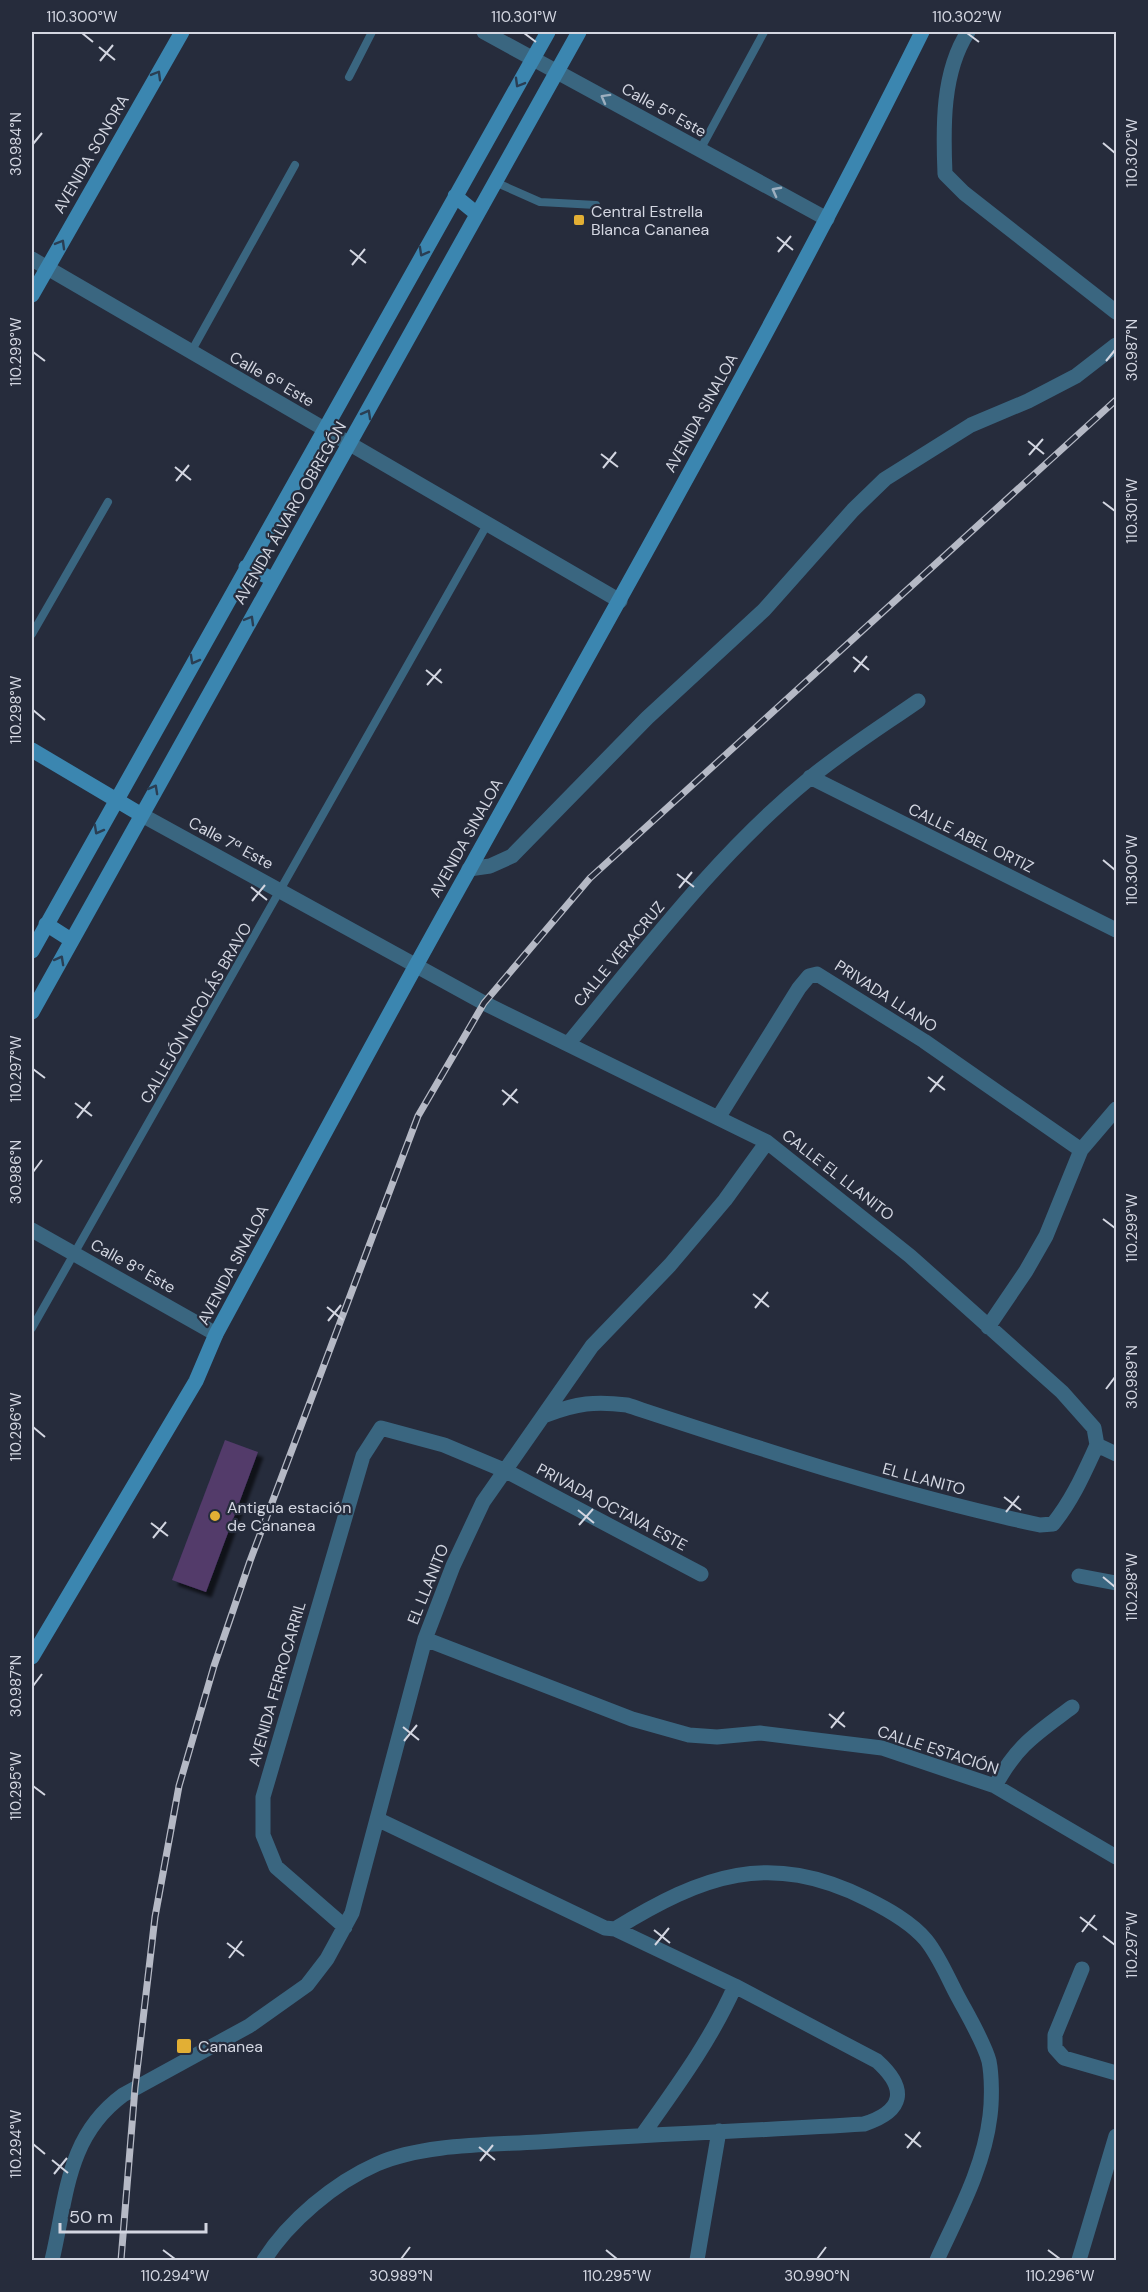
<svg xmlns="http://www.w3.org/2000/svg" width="1148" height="2292" font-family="'DM Sans',sans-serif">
  <defs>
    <filter id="shadow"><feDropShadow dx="5.5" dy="5.5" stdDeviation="1.5" flood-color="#0009"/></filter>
  </defs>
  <rect width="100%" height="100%" fill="#262c3c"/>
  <path fill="#523a6b" filter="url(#shadow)" d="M225,1440l33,12 -52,140 -34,-12z"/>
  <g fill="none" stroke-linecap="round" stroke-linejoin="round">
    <path stroke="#3a6680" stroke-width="8" d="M349,77l23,-45
      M700,150l64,-118
      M495,182l45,20 56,3
      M191,352l104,-187
      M32,634l76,-132
      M32,1328l456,-805"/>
    <path stroke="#3a6680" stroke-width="15" d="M484,32l343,187
      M968,32c-26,40 -25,95 -23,142l19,19 152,119
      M32,259l588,342
      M810,777l306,153
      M140,814l344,189 283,139 143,114 152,136 32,36 3,17 19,9
      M469,869l21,-3 22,-10 135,-138 117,-108 89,-100 32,-31 86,-54 57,-24 48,-25 40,-31
      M568,1044c76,-92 149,-190 242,-266 34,-28 72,-52 108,-77
      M718,1118l81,-130 10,-12 8,-2 107,67 157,109
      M32,1230l184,104
      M988,1327l38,-56 20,-35 35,-86 35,-41
      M546,1415c31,-12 49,-14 81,-10 137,45 272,90 413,120l13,-1c20,-25 31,-51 44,-79
      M1079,1576l37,7
      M425,1639l207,80 57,16 28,2 43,-4 122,15 113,38 121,71
      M995,1786c22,-41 41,-52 77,-79
      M379,1820l226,108 10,1c88,-54 154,-79 252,-30 20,10 44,23 59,41 13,16 22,38 31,55 10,19 27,47 32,66 3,15 3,40 1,55 -6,51 -32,98 -53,144
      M345,1927l-69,-60 -13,-32v-38l100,-341 18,-28 63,17 62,26 195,103
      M1082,1969l-27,66v13l9,10 52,15
      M643,2134c34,-48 68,-94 92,-148
      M52,2260c15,-63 14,-123 71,-165l126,-69 58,-41 20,-26 25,-46 73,-274 28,-73 30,-64 109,-156 78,-81 55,-65 42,-58
      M264,2260c25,-39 70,-77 113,-96 45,-20 111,-19 161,-22 108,-8 217,-11 326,-18 40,-13 44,-35 13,-63l-142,-75 -120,-57
      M697,2260l22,-129
      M1079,2260l37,-124"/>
    <path stroke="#3b86b0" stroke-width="15" d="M455,196l22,18
      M32,295l150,-263
      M246,567l27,12
      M32,750l108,64
      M46,924l25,16
      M32,951l516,-919
      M32,1012l547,-980
      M32,1657l164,-276 20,-47c84,-155 167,-311 253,-464 154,-278 312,-554 453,-838"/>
    <defs>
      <path id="rail" d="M121,2260l14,-172 20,-171 24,-131 35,-120 36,-105 168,-445 66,-113 106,-125 526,-478"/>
    </defs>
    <use href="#rail" stroke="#b5b9c5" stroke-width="7"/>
    <use href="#rail" stroke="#262c3c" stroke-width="4.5" stroke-dasharray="14" stroke-linecap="butt"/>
  </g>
  <defs><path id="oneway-chevron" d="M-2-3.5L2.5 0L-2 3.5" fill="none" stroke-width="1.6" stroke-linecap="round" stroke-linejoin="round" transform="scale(1.5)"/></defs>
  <g stroke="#2a3e53">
    <use href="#oneway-chevron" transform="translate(157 75) rotate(-60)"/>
    <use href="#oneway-chevron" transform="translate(519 83) rotate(120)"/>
    <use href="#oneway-chevron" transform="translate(61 244) rotate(-60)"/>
    <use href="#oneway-chevron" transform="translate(423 252) rotate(119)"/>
    <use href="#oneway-chevron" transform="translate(367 414) rotate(-61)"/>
    <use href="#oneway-chevron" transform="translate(250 620) rotate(-60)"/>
    <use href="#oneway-chevron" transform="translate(194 660) rotate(119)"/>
    <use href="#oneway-chevron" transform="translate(154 789) rotate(-61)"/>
    <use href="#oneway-chevron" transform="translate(98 830) rotate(119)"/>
    <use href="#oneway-chevron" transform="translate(60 960) rotate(-61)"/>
  </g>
  <g stroke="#9dafbf">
    <use href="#oneway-chevron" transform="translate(605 98) rotate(-151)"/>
    <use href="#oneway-chevron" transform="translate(776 191) rotate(-152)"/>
  </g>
  <path fill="none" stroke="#d3d6e1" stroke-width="2" d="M82,33l11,9M524,33l12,9M967,33l12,9M99,47l16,13M100,61l13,-16M1103,143l12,10M33,144l9,-11M777,237l16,13M350,250l16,13M778,252l13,-16M352,265l13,-16M33,352l12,9M1106,361l9,-11M1028,441l16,13M601,454l17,13M1029,455l14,-16M175,467l16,13M603,468l13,-16M176,481l13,-16M1103,502l12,9M853,657l16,13M426,670l16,13M854,672l13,-16M427,685l14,-16M33,710l12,10M1103,860l12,10M677,874l17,13M251,887l16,13M679,888l13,-16M252,901l13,-16M33,1069l12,9M928,1077l17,13M502,1090l16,13M930,1092l13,-16M75,1103l17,13M503,1105l14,-16M77,1118l13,-16M33,1172l9,-12M1103,1219l12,9M753,1294l16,13M327,1307l16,13M755,1308l13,-16M328,1321l13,-16M1106,1389l9,-12M33,1427l12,10M1004,1497l17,13M578,1510l16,13M1006,1512l13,-16M151,1523l17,13M579,1525l14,-16M153,1538l13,-16M1103,1577l12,10M33,1686l9,-12M829,1714l16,13M403,1727l16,13M831,1728l13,-16M404,1741l13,-16M33,1786l12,9M1080,1917l17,13M654,1930l16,13M1082,1932l13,-17M1103,1936l12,9M227,1943l17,13M655,1945l14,-17M229,1958l13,-17M905,2134l16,13M33,2144l12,10M479,2147l16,13M907,2148l13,-16M52,2160l16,13M480,2161l13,-16M54,2174l13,-16M163,2250l12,9M606,2250l11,9M1048,2250l12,9M401,2259l9,-12M817,2259l9,-12"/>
  <g fill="#e2af34" stroke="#262c3c" stroke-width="2">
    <rect x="573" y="214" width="12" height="12" rx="3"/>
    <circle cx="215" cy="1516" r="6"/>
    <rect x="176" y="2038" width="16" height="16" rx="3"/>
  </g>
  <g text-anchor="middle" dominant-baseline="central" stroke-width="4.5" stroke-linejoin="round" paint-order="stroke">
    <g font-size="16" fill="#d3d6e1" stroke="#262c3c">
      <text transform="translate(664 110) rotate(29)">Calle 5ª Este</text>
      <text transform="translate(91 154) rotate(-60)">AVENIDA SONORA</text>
      <text transform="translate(272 379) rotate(30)">Calle 6ª Este</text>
      <text transform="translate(701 413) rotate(-61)">AVENIDA SINALOA</text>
      <text transform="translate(290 513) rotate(-60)">AVENIDA ÁLVARO OBREGÓN</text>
      <text transform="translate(466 838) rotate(-61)">AVENIDA SINALOA</text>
      <text transform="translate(971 838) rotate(26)">CALLE ABEL ORTIZ</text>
      <text transform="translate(231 843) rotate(28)">Calle 7ª Este</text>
      <text transform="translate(619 954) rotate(-50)">CALLE VERACRUZ</text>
      <text transform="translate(886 996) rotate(33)">PRIVADA LLANO</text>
      <text transform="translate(196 1013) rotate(-60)">CALLEJÓN NICOLÁS BRAVO</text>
      <text transform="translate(838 1175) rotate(38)">CALLE EL LLANITO</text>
      <text transform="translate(233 1265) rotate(-62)">AVENIDA SINALOA</text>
      <text transform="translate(133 1266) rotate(29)">Calle 8ª Este</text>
      <text transform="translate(924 1479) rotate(15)">EL LLANITO</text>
      <text transform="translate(612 1507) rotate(28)">PRIVADA OCTAVA ESTE</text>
      <text transform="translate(428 1584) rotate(-68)">EL LLANITO</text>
      <text transform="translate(277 1684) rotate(-74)">AVENIDA FERROCARRIL</text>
      <text transform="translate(938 1750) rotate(18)">CALLE ESTACIÓN</text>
    </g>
    <g font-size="16" fill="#d3d6e1" stroke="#262c3c" text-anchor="start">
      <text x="591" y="211">Central Estrella<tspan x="591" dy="18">Blanca Cananea</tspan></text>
      <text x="227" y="1507">Antigua estación<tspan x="227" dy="18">de Cananea</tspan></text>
      <text x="198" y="2046">Cananea</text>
    </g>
  </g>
  <rect width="1148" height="2292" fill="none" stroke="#262c3c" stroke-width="66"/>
  <path d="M60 2223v9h146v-9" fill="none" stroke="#d3d6e1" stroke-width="3"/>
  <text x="69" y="2223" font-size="18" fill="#d3d6e1" stroke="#262c3c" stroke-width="4.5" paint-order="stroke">50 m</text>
  <rect x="33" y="33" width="1082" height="2226" fill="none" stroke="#d3d6e1" stroke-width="2"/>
  <g font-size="15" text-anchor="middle" fill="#d3d6e1">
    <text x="82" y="22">110.300°W</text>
    <text x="524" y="22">110.301°W</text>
    <text x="967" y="22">110.302°W</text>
    <text transform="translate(16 144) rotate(-90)" y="5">30.984°N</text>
    <text transform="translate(1132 153) rotate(-90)" y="5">110.302°W</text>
    <text transform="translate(1132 350) rotate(-90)" y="5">30.987°N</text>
    <text transform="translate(16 352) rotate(-90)" y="5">110.299°W</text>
    <text transform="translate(1132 511) rotate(-90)" y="5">110.301°W</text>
    <text transform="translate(16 710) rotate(-90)" y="5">110.298°W</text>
    <text transform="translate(1132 870) rotate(-90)" y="5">110.300°W</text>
    <text transform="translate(16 1069) rotate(-90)" y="5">110.297°W</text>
    <text transform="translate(16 1172) rotate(-90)" y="5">30.986°N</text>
    <text transform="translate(1132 1228) rotate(-90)" y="5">110.299°W</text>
    <text transform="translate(1132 1377) rotate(-90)" y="5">30.989°N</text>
    <text transform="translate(16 1427) rotate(-90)" y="5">110.296°W</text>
    <text transform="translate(1132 1587) rotate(-90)" y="5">110.298°W</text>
    <text transform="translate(16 1686) rotate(-90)" y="5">30.987°N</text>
    <text transform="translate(16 1786) rotate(-90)" y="5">110.295°W</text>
    <text transform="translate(1132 1945) rotate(-90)" y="5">110.297°W</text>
    <text transform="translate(16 2144) rotate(-90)" y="5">110.294°W</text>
    <text x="175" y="2281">110.294°W</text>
    <text x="401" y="2281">30.989°N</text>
    <text x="617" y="2281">110.295°W</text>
    <text x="817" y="2281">30.990°N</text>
    <text x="1060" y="2281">110.296°W</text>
  </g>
</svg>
